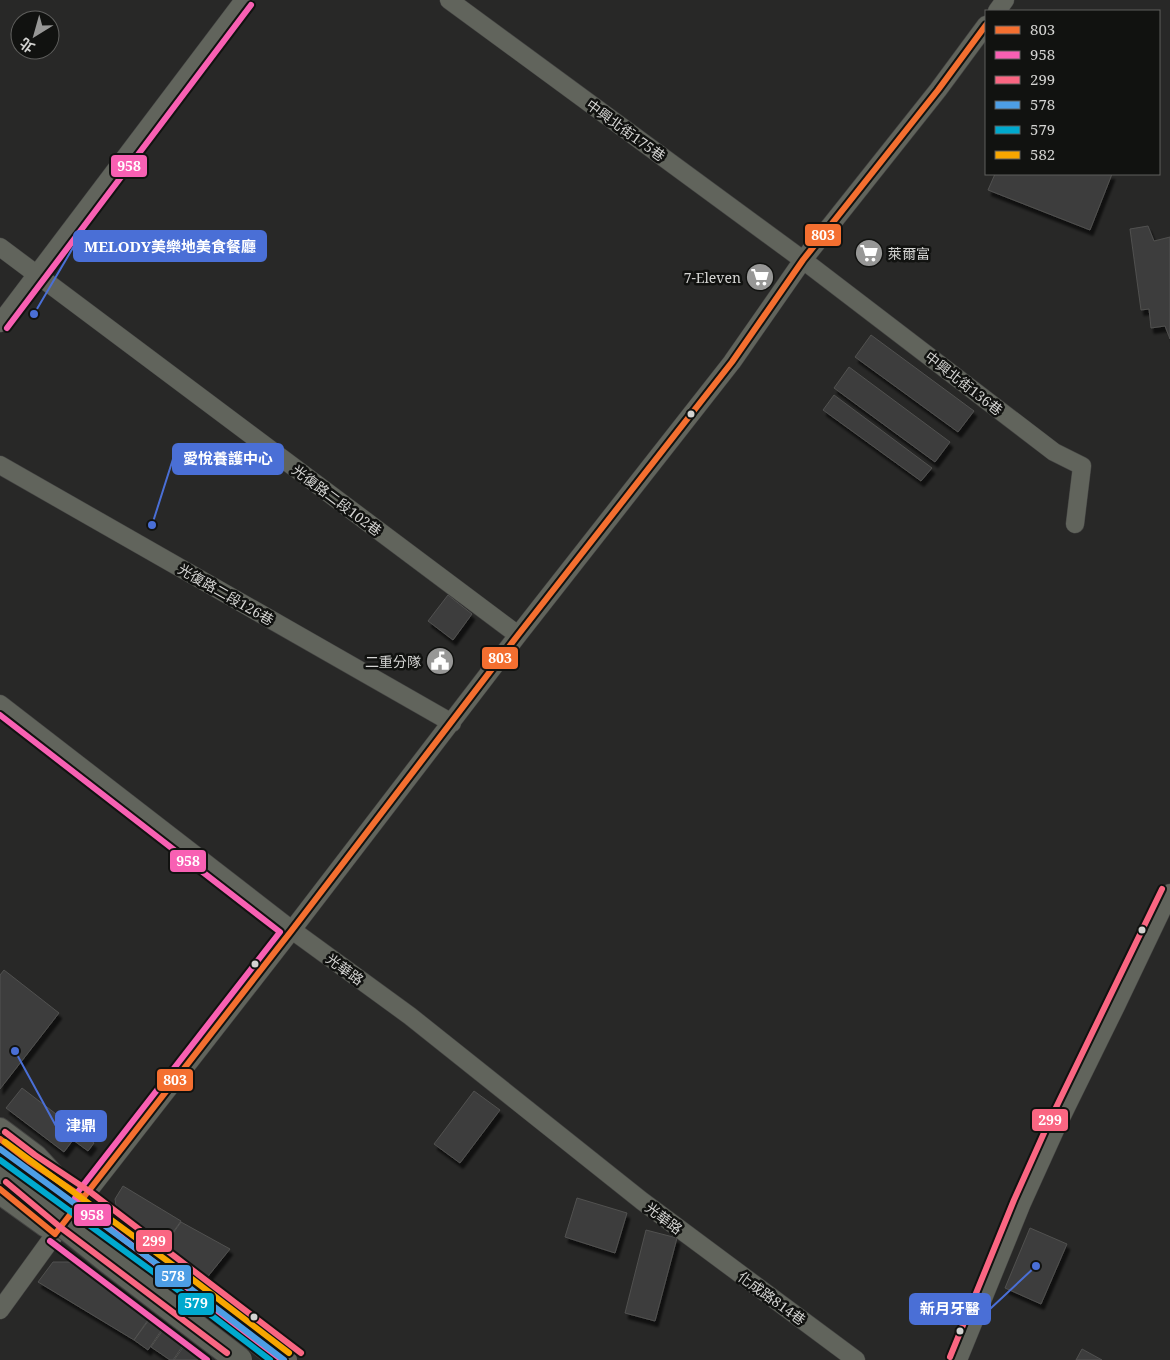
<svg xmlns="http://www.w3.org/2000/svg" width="1170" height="1360" font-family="'Noto Serif','Noto Sans TC',serif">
  <defs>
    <filter id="shadow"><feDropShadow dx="3" dy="5.5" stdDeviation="1" flood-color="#0009"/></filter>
  </defs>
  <rect width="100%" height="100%" fill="#282827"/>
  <path fill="#3d3d3c" stroke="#515150" filter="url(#shadow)" d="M995,174h117l-22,56 -102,-40z
    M1148,226l6,15 16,-4v102l-5,-13 -14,2 -2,-19 -8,1 -11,-81z
    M871,335l103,76 -16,21 -103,-75z
    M849,367l101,75 -15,20 -101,-74z
    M834,395l98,73 -11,13 -98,-71z
    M448,595l24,19 -19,26 -25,-19z
    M4,970l55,43 -59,76v-114z
    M22,1088l72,55 -6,8 -15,-11 -9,12 -58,-44z
    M474,1091l26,19 -40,53 -26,-19z
    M123,1186l58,35 -15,21 -49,-30 -2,-13z
    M577,1198l50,15 -12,40 -50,-16z
    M181,1222l49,27 -25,31 -43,-31z
    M1030,1228l37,16 -26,60 -36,-16z
    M646,1230l31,8 -22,83 -30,-8z
    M53,1262h24l73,55 -16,23 -96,-58z
    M152,1316l13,9 -17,25 -14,-10z
    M165,1327l21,14 -13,19h-3l-19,-13z
    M187,1342l16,12 -4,6h-25z
    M1082,1349l20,11h-26z"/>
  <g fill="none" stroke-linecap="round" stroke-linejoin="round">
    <defs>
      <path id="minor" d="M449,0l354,260 251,192 28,14 -7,58
        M997,11l8,-11
        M0,247l518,388
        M0,323l244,-323
        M0,465l452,258
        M0,704l292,226 118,86 232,185 214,159
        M0,1310l55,-76 237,-304 226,-295 214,-273 71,-102 135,-170 48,-65
        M958,1360l64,-157 34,-75 60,-122 54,-113"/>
      <path id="major" d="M0,1129l36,27 20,22 10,7
        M0,1193l46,33"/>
    </defs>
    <use href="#minor" stroke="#434342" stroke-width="19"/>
    <use href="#major" stroke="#434342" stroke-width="24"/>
    <use href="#minor" stroke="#61645c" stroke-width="18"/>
    <use href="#major" stroke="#61645c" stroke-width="22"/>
    <defs>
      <path id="highway-bridge" d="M0,1149l187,137 97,74
        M0,1174l108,86 131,100"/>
    </defs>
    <use href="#highway-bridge" stroke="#434342" stroke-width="28" stroke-linecap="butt"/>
    <use href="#highway-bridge" stroke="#5e6159" stroke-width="26"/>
    <defs>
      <path id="bus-1" d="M0,1139l30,23 54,36
        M0,1189l55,45 237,-304 226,-295 214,-273 71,-102 135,-170 48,-65"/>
      <path id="bus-2" d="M7,328l244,-323
        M0,715l280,217 -203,261 -2,5 4,7 203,155
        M50,1241l157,119"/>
      <path id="bus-3" d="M5,1132l30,23 54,36 212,162
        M6,1182l54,45 167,126
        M950,1357l64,-157 34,-76 114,-235"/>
      <path id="bus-4" d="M0,1149l187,137 97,74"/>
      <path id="bus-5" d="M0,1160l182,133 88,67"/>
      <path id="bus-6" d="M5,1142l187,137 97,74"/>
    </defs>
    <use href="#bus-1" stroke="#111210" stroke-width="10"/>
    <use href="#bus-2" stroke="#111210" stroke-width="10"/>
    <use href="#bus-3" stroke="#111210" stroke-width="10"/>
    <use href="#bus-4" stroke="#111210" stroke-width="10"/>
    <use href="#bus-5" stroke="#111210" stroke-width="10"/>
    <use href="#bus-6" stroke="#111210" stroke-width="10"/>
    <use href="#bus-1" stroke="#f46f30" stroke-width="6"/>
    <use href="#bus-2" stroke="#f860b3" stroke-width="6"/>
    <use href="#bus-3" stroke="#fa6682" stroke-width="6"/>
    <use href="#bus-4" stroke="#4d9ee5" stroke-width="6"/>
    <use href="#bus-5" stroke="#00a9ce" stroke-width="6"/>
    <use href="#bus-6" stroke="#f7a600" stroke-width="6"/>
  </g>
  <defs>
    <symbol id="supermarket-disc" viewBox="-11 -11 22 22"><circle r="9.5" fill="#979796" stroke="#111210"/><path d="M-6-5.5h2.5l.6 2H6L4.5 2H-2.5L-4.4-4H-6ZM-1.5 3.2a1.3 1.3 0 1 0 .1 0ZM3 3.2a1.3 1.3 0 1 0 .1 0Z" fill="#fff"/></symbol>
    <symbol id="civic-disc" viewBox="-11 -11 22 22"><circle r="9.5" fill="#979796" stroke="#111210"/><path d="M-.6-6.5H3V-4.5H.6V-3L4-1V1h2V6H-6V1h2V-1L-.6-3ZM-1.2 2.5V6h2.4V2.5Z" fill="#fff"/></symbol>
  </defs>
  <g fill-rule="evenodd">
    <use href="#supermarket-disc" x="853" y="237" width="32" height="32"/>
    <use href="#supermarket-disc" x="744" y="261" width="32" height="32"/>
    <use href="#civic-disc" x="424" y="645" width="32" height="32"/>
  </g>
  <g fill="#d3d3d1" stroke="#111210" stroke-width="2">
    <circle cx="691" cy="414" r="4.5"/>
    <circle cx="1142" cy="930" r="4.5"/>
    <circle cx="255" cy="964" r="4.5"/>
    <circle cx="254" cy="1317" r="4.5"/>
    <circle cx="960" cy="1331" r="4.5"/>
  </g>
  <g text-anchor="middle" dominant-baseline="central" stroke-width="5" stroke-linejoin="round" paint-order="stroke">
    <g font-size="14" fill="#d3d3d1" stroke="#111210">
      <text transform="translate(626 130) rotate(36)">中興北街175巷</text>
      <text transform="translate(964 383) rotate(38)">中興北街136巷</text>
      <text transform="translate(337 500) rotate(37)">光復路二段102巷</text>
      <text transform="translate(226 594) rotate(30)">光復路二段126巷</text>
      <text transform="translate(345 969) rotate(36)">光華路</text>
      <text transform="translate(664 1218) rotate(37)">光華路</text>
      <text transform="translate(772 1298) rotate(36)">化成路814巷</text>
    </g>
    <g font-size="14" fill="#d3d3d1" stroke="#111210" text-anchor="end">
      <text x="888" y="253" text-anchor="start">萊爾富</text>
      <text x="741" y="277">7-Eleven</text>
      <text x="421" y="661">二重分隊</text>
    </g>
  </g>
  <path fill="none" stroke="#4a6fd6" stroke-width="2" d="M34 314L74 246M152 525L173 459M15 1051L56 1126M1036 1266L990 1309"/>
  <g fill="#4a6fd6" stroke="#111210" stroke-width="2">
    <circle cx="34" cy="314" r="5"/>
    <circle cx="152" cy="525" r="5"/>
    <circle cx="15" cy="1051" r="5"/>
    <circle cx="1036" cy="1266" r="5"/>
  </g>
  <g fill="#4a6fd6" stroke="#4a6fd6" stroke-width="2">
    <rect x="74" y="231" width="192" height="30" rx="5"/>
    <rect x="173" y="444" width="110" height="30" rx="5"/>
    <rect x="56" y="1111" width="50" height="30" rx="5"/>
    <rect x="910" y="1294" width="80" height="30" rx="5"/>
  </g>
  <g font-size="15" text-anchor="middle" font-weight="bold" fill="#fff">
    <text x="170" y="252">MELODY美樂地美食餐廳</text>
    <text x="228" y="464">愛悅養護中心</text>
    <text x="81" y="1131">津鼎</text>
    <text x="950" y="1314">新月牙醫</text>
  </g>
  <g stroke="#111210" stroke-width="2">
    <rect x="110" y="154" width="38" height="24" rx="5" fill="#f860b3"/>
    <rect x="804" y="223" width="38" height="24" rx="5" fill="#f46f30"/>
    <rect x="481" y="646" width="38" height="24" rx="5" fill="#f46f30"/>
    <rect x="169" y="849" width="38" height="24" rx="5" fill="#f860b3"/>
    <rect x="156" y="1068" width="38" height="24" rx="5" fill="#f46f30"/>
    <rect x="1031" y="1108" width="38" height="24" rx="5" fill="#fa6682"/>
    <rect x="73" y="1203" width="39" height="24" rx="5" fill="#f860b3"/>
    <rect x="135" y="1229" width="38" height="24" rx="5" fill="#fa6682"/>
    <rect x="154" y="1264" width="38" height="24" rx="5" fill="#4d9ee5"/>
    <rect x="177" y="1292" width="38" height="24" rx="5" fill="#00a9ce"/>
  </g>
  <g font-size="14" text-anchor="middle" font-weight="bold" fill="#fff">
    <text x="129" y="171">958</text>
    <text x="823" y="240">803</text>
    <text x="500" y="663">803</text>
    <text x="188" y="866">958</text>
    <text x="175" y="1085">803</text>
    <text x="1050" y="1125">299</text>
    <text x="92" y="1220">958</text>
    <text x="154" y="1246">299</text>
    <text x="173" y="1281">578</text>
    <text x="196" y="1308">579</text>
  </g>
  <rect x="985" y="10" width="175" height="165" fill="#111210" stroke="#5f5f5d"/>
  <rect x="995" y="26" width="25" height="8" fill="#f46f30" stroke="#5f5f5d"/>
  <text x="1030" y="35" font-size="15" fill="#d3d3d1">803</text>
  <rect x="995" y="51" width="25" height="8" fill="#f860b3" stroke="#5f5f5d"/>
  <text x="1030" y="60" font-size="15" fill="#d3d3d1">958</text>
  <rect x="995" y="76" width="25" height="8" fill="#fa6682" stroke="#5f5f5d"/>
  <text x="1030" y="85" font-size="15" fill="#d3d3d1">299</text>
  <rect x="995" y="101" width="25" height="8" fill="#4d9ee5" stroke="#5f5f5d"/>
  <text x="1030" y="110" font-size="15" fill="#d3d3d1">578</text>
  <rect x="995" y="126" width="25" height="8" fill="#00a9ce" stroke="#5f5f5d"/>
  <text x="1030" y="135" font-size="15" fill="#d3d3d1">579</text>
  <rect x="995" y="151" width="25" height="8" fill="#f7a600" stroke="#5f5f5d"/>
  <text x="1030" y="160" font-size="15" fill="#d3d3d1">582</text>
  <g transform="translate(35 35) rotate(217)"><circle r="24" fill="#111210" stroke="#5f5f5d"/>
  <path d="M0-4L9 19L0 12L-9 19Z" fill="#979796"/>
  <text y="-8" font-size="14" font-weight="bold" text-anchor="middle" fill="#d3d3d1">北</text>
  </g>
</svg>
